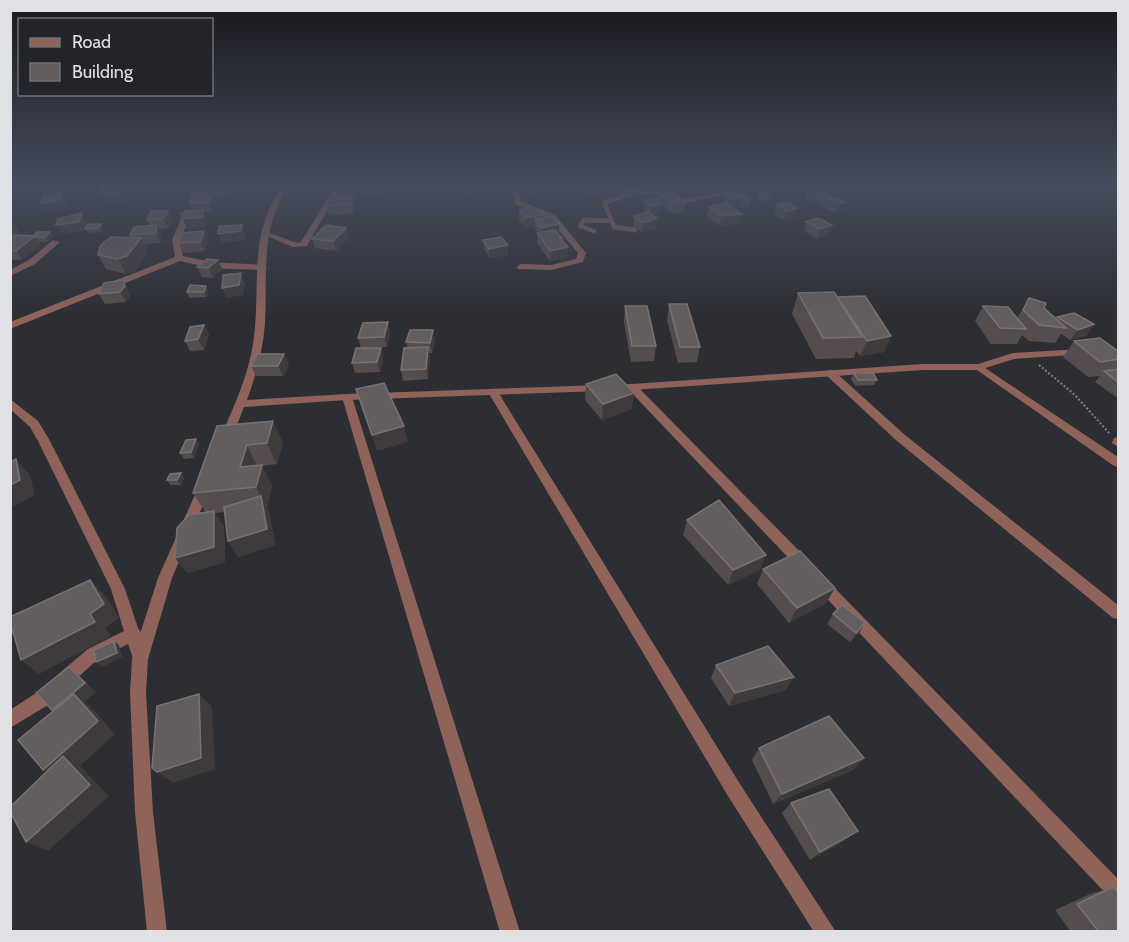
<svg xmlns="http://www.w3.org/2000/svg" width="1129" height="942" font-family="Cabin,sans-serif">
  <rect width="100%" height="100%" fill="#2d2e34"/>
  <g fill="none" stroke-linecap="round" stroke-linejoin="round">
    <path stroke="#808186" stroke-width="2" stroke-dasharray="2 2" stroke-linecap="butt" d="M1039,365l36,30 35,39"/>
    <path stroke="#8f635a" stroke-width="4.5" d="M612,221l2,6 21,3
      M594,231l-14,-5 4,-6 28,1 -8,-18 32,-11"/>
    <path fill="#8f635a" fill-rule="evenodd" d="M511,185h6l4,16 34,14 31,38 -3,9 -32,8 -33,-1 -1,-2 4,-3 30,1 25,-6 2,-6 -29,-34 -34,-15z
      M596,185l65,6 24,8 54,-10 4,2 -58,12 -25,-8 -32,-2 -31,-7z
      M334,188l5,1 -32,57 -14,1 -33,-14 4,-2 33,12 4,-1z
      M185,209l7,2 -12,29 3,16 28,6 52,3 4,3 -1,2 -55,-2 -31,-7 -170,68v-7l165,-65 -3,-17z
      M53,240l7,2 -25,22 -25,12v-6l19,-10z
      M1083,349l5,3 -2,2 -72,5 -35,11 -5,-3 1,-2 38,-12z
      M830,370l4,1 71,64 213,170v14l-5,-1 -216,-177 -71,-66 -1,-2 1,-2z
      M632,384l4,1 173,176 2,4 -2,4 -5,2 -5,-2 -171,-180 -1,-2 1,-2z
      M493,389l5,3 242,392 96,148h-22l-86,-136 -240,-404z
      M347,394l5,3 168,535h-20l-158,-535z
      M10,399l28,22 12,20 75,148 13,39 3,5 -1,3 8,23 -3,5 -5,2 -5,-2 -7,-20 -30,15 -50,46 -38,23v-18l26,-17 52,-44 36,-18 -13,-42 -73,-148 -8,-14 -20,-18z
      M1118,437v10l-6,-4 2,-5z
      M820,576l5,2 293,301v23l-7,-3 -296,-313 -2,-4 2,-4z"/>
    <path fill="#8f635a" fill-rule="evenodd" d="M283,185h6c-30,45 -21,88 -24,139 -2,26 -9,51 -18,76l100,-6 285,-10 291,-20h56l139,93v10l-4,-1 -137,-96h-54l-291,20 -285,10 -103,7 -14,35h-8l-2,-3c13,-31 28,-62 33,-95 9,-58 -7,-107 30,-159z
      M204,483l4,2 2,3 -38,90 -24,81 -2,34 7,119 14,120h-20l-12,-120 -5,-119 2,-34 26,-81 40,-90 2,-3z"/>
  </g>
  <path fill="#554d4d" d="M190,185h50h-8l1,4 -2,5 -6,4h-8l1,4 -6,10h-9l4,14 -20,3 5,-18 -3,-8 4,-11z
    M241,185h20l1,2 -2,5h-16z
    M342,185h46v2h-3l-1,9 -17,1 -2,-9h-7l1,3 -3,8 -3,1 1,14 -25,1 -3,-9 16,-11 -1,-4z
    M464,185h36v6l-14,3v4l-16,3 -5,-7z
    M531,185h33v12l-24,4 -8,-10z
    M586,185h23l1,1v9l-16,3 -8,-6z
    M625,185h18v3l-18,-1z
    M807,190l38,12 -3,9 -7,2 -30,-14z
    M659,191l26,12 -1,10h-13l-9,-8 -1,8 -8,2 4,3 -1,10 -14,4 -9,-6 1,-10 13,-3 -4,-4 1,-9 14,-1z
    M723,192l28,6 -2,9h-17l10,7 -2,10 -20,2 -13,-10 2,-9 16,-3 -3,-3z
    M758,193l11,8 -6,1 -7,-4z
    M776,204l21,4 -2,9 -11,3 -10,-6z
    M519,210l23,8 17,16 3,4v3l6,16 -18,4 -13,-18v-10h1l-3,-4v-3l-9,2 -7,-8z
    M168,211l5,9 -5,8 -10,1 3,6v8l-17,1 4,8 -13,19 -9,3 -20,-5 -8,-14 33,-17 -1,-3 20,-9 -3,-6z
    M10,221h3l6,10 -3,4 37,1 -5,6h-9l2,3 -19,15h-12z
    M806,222l23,12 -12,5 -13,-8z
    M101,224l2,4 -1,4 -14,1 -3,-4z
    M349,237l-13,14 -21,-3 -3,-9z
    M483,240l25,5v10l-18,3 -6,-9z
    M208,241l-4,10 -21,2 -4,-10z
    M218,260l4,9 -9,9 -11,-1 -5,-10z
    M128,290l2,6 -4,6 -21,2 -6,-10z
    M208,291l-2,6 -17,1 -2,-6z
    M798,293l39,4 54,39 -7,16 -24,4 -4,-5 -2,7 -38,1 -24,-45z
    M1029,298l15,10 12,11 1,-2 37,7 -7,11 -17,5 -9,-6 -6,9 -26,-2 -7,-6 -5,9h-26l-16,-23 8,-15 34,12z
    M669,304l31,43 -3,15 -19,1 -11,-43z
    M625,306l31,40 -2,15 -23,1 -7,-40z
    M204,325l5,10 -5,15 -14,1 -5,-10z
    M433,330l2,11 -3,12h-3l1,4 -2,22 -25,2 -2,-11 6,-22 -1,-6z
    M390,332l-3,15 -26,1 -3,-10z
    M1074,341l45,11v16l-1,1h1v30l-24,-17 5,-6 -12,1 -25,-20z
    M381,348l2,10 -3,14 -25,1 -3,-10z
    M284,354l5,11 -6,11h-27l-5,-10z
    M854,373l23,7 -3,5 -19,1 -4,-7z
    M586,384l46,25 -30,11 -17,-20z
    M217,426l66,16 -6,22 -15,2 10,20 -5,22 2,4 6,33 -37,12 -10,-16 -3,-29 -10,1 9,14 1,35 -38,11 19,-60 -13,-20z
    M196,439l3,5 -5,14 -10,1 -4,-6z
    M181,473l3,5 -3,7h-11l-3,-5z
    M687,520l73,50 -32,15 -45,-50z
    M763,569l72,19 -9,15 -37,20 -32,-39z
    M833,614l32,9 -6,10 -9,9 -23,-18z
    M716,665l70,25 -57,16 -18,-28z
    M759,748l105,10 -11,12 -80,34 -21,-44z
    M791,803l55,37 -36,20 -28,-47z
    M1113,887l6,45h-48l-16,-22 35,-16z"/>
  <path fill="#3f3a3c" d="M58,185h2l2,3 1,6 5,8 -2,7 -19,3 -6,-9 2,-4 -6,-10z
    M126,185l5,9 -2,7 -26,3 -5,-10z
    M220,185h12l1,4 -2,5 -6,4z
    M258,185h3l1,2 -2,5z
    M356,185h1l2,6 -3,8 -2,-9z
    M382,185h2l1,3 -1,8 -2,-9z
    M483,185h17v6l-14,3v4l-16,3 -1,-9z
    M556,185h8v12l-24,4 -1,-14z
    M673,185h13l-1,1 -13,2z
    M610,186v9l-16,3v-9z
    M214,191l4,11 -6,10 -4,-9z
    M351,195l3,9v10l-2,-10z
    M741,197l-2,9 -11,2 2,-9z
    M770,197l-1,4 -6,1 1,-4z
    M845,202l-3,9 -7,2 3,-10z
    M662,204l-1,9 -11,3 1,-10z
    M797,208l-2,9 -11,3 3,-9z
    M202,210l4,9 1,7 -20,3 -4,-10z
    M168,211l5,9 -5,8 -5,-9z
    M82,213l6,10 -4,8 -22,3 -6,-9z
    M742,214l-2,10 -20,2 2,-10z
    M542,215l1,9 -8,-5v7l-9,2 -1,-10z
    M657,218l-1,10 -14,4 1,-9z
    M13,221l6,10 -6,11 -3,1v-18z
    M101,224l2,4 -1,4 -3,-4z
    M559,224v10l-18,3v-9z
    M156,225l5,10v8l-5,-10z
    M242,225l4,10 -2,5 -22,4 -4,-10z
    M832,225l-3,9 -12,5 3,-10z
    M346,228l3,9 -13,14 -3,-10z
    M204,231l4,10 -4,10 -4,-9z
    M50,232l3,4 -5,6 -3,-5z
    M35,236l6,9 -19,15 -6,-9z
    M141,238l7,14 -13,19 -9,3 -8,-15z
    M508,245v10l-18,3 -1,-9z
    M568,247v10l-18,4v-10z
    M218,260l4,9 -9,9 -5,-10z
    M241,273l4,10 -2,12 -16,3 -5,-10z
    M123,280l5,10 2,6 -4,6 -6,-10z
    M206,286l2,5 -2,6 -2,-5z
    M388,322l2,10 -3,15 -3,-10z
    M1094,324l-7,11 -17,5 8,-10z
    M204,325l5,10 -5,15 -6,-11z
    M433,330l2,11 -3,12 -2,-10z
    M891,336l-7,16 -24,4 7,-15z
    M428,347l2,10 -2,22 -2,-10z
    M381,348l2,10 -3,14 -3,-10z
    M284,354l5,11 -6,11 -5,-10z
    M634,393l-2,16 -30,11 1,-16z
    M273,421l10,21 -6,22 -10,-21z
    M404,426l4,16 -31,9 -5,-16z
    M196,439l3,5 -5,14 -3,-6z
    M247,445l10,21 -5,22 -12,-21z
    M10,446l2,12 -2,1z
    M16,459l14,16 5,20 -25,13v-23z
    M262,465l10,21 -5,22 -11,-21z
    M181,473l3,5 -3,7 -4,-5z
    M261,496l8,16 6,33 -37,12 -10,-16z
    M214,511l10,16 1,35 -38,11 -12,-15z
    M766,555l-6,15 -32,15 5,-15z
    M90,580l15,15 14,23 -14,10 6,8 -72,38 -18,-14 69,-46z
    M835,588l-9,15 -37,20 8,-15z
    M865,623l-6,10 -9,9 6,-9z
    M114,641l5,4 3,12 -20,10 -6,-5z
    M69,667l11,9 16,16 -12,10 7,5 24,27 -35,32 29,30 -61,55 -22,-9 37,-61 -20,-11 21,-52 -12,-8z
    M794,677l-8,13 -57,16 6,-13z
    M199,694l13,13 3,62 -42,14 -16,-11z
    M864,758l-11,12 -80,34 9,-10z
    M858,831l-12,9 -36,20 10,-8z"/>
  <path fill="#645d5e" stroke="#787273" stroke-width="1.5" d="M36,185h22l-21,4z
    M126,185l-2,7 -26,2 5,-7z
    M342,185h14l-2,5 -13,1z
    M366,185h16v2l-17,1z
    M464,185h22h-3l2,4 -16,3z
    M537,185h19l-17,2z
    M588,185h21l1,1 -16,3z
    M812,188l33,14 -7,1 -31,-13z
    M671,190l14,13 -13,1 -13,-13z
    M742,190l9,8 -10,-1 -11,2 -7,-7z
    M214,191v2l-6,10h-19l3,-11z
    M764,192l6,5 -6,1 -6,-5z
    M62,193l-2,7 -19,3 3,-7z
    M351,195l1,9 -26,2 4,-10z
    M657,198l5,6 -11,2 -7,-6z
    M787,202l10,6 -10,3 -11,-7z
    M727,203l15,11 -20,2 -13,-9z
    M536,208l6,7 -17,3 -6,-8z
    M202,210l1,7 -20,2 -2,-6z
    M151,211h17l-5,8 -16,1z
    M648,212l9,6 -14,5 -9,-7z
    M82,213l-3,9 -23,3 2,-6z
    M552,217l7,7 -18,4 -6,-9z
    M818,218l14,7 -12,4 -14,-7z
    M88,224h13l-2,4 -14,1z
    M156,225v8l-26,2 4,-8z
    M242,225l-2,6 -22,3 1,-8z
    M326,225l20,3 -13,13 -21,-2z
    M555,230l7,8h-2l8,9 -18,4 -13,-18z
    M204,231l-4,11 -21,1 3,-10z
    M37,232h13l-5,5h-9l-1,-1h-1z
    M14,235l21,1 -19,15h-6v-13z
    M111,237l30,1 -14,18 -9,3 -20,-4 2,-9z
    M501,237l7,8 -19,4 -6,-9z
    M207,259l11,1 -10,8 -11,-1z
    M241,273l-2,12 -17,3 1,-13z
    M123,280l2,6 -5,6 -21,2 5,-11z
    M190,285l16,1 -2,6h-17z
    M834,292l28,45 -39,1 -25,-45z
    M865,296l26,40 -24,5 -30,-44z
    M1029,298l17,5 -2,5 22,20 -27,-3 -16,-15z
    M669,304h18l13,43h-20z
    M625,306h22l9,40h-24z
    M983,306l25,1 18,22 -26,-1z
    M1074,313l20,11 -16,6 -21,-13z
    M388,322l-4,15 -26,1 5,-15z
    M204,325l-6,14 -13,2 5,-14z
    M410,330h23l-3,13 -24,-1z
    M1100,338l19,14v7l-19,3 -26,-21z
    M428,347l-2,22 -25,1 3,-22z
    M356,348h25l-4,14 -25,1z
    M257,354h27l-6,12h-27z
    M1119,369v14l-15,-12z
    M854,373h19l4,7h-19z
    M616,374l18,19 -31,11 -17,-20z
    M384,383l20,43 -32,9 -16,-46z
    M273,421l-6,22 -20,2 -7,22 22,-2 -6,22 -63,6 24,-67z
    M196,439l-5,13 -11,1 6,-13z
    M16,459l4,21 -10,5v-23z
    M181,473l-4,7h-10l3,-6z
    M261,496l6,33 -39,12 -4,-34z
    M719,500l47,55 -33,15 -46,-50z
    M214,511v36l-39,11 2,-30 12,-13z
    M800,551l35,37 -38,20 -34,-39z
    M90,580l14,24 -14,10 5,8 -74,38 -11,-38v-5z
    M842,605l23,18 -9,10 -23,-19z
    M114,641l3,12 -21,9 -2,-12z
    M768,646l26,31 -59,16 -19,-28z
    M69,667l16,16 -33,27 -16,-17z
    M74,694l24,27 -55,49 -25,-30z
    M199,694l2,64 -44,14 -5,-4 5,-62z
    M829,716l35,42 -82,36 -23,-46z
    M63,756l27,29 -64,57 -16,-31v-4z
    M829,789l29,42 -38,21 -29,-49z
    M1113,887l6,6v39h-20l-22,-28z"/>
  <linearGradient id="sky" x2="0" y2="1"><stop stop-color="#19191d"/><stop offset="0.58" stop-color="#464c5c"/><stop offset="1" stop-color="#464c5c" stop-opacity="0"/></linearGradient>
  <rect width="1129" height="317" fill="url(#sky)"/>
  <rect width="1129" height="942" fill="none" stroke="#e0e1e5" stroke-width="24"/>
  <rect x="18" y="18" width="195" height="78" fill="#23242a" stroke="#6f7075" stroke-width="1.5"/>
  <rect x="30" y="38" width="30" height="9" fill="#8f635a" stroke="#6f7075" stroke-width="1.5"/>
  <text x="72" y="48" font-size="18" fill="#e0e1e5">Road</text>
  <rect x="30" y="63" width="30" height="18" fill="#645d5e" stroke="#6f7075" stroke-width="1.5"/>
  <text x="72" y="78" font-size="18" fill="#e0e1e5">Building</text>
</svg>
